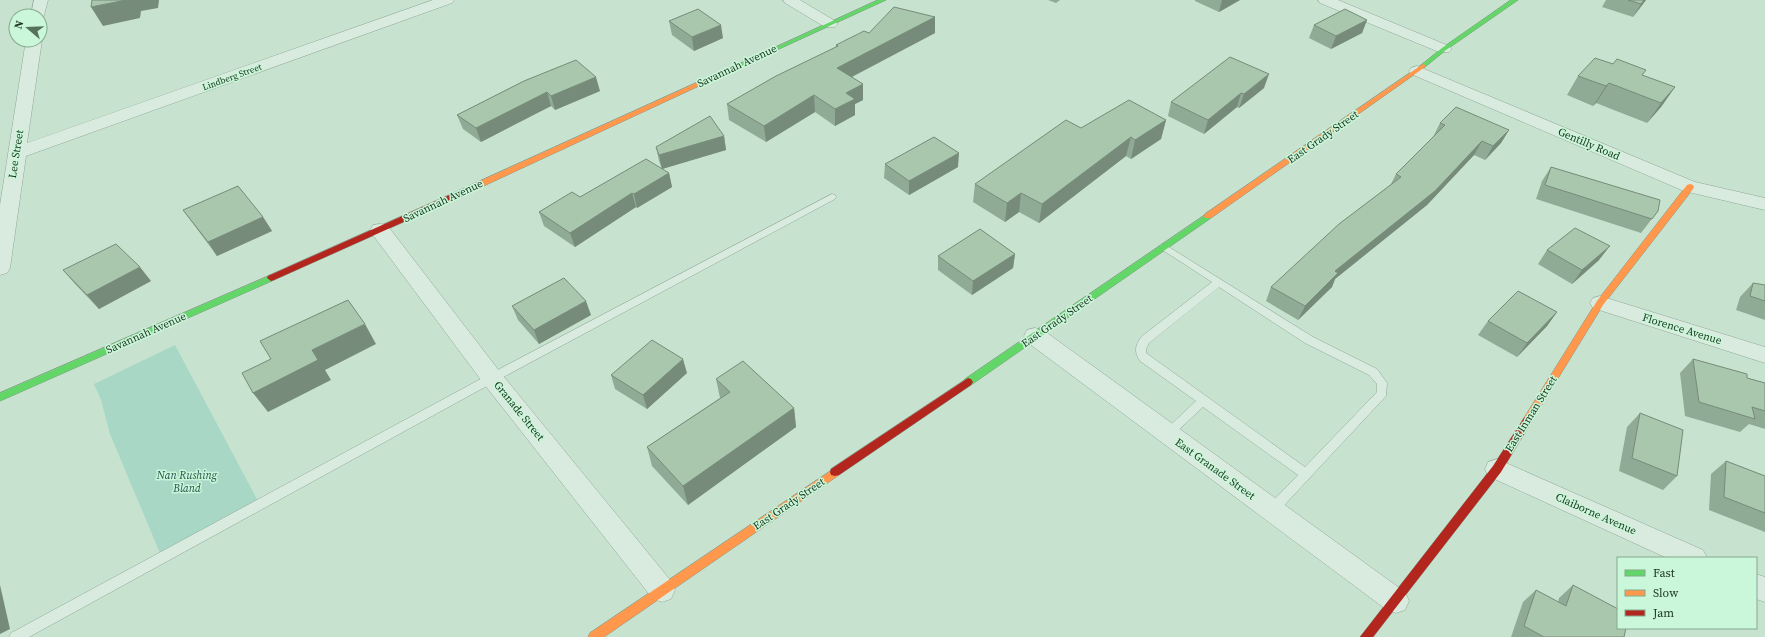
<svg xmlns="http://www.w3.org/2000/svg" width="1765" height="637" font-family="'Source Serif 4',serif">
  <rect width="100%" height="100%" fill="#c7e3d0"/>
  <path fill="#a8d7c6" d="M175,345l83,156 -96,57 -52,-124 -9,-34 -7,-16z"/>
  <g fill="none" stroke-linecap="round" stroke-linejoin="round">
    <defs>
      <path id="lane" d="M832,194l3,1 1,2 -1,2 -339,182 -467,256h-20l2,-4 477,-258z
        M1164,244l149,93 64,32 10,14 -1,13 -110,118 -4,1 -4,-1 -2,-4 2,-4 30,-31 -95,-68 -32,30 -4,2 -4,-2 -2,-3 35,-33 -56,-40c-6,-9 -5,-15 1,-24l71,-55 -51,-33 -2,-2 2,-2zM1219,287l86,56 64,32 8,9v8l-72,75 -159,-114v-4l3,-6z"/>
      <path id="street" d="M34,0h14l-5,19 -3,1v-4h-9z
        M433,0h21l-2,3 -426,153 -16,112 -3,5 -7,2v-70l26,-165h14v-2l2,2 -15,103z
        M783,0h17l35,21 3,3 -3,3h-10l-40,-24z
        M1318,0h20l111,46 3,3 -3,3h-10l-119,-49z
        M1417,66l278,116 70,16v12l-81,-19 -273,-117 -2,-3 2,-3z
        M380,224l7,1 113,147 171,209 4,9 -4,9 -9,3 -9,-3 -169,-215 -111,-149 -3,-5 3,-5z
        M1600,296l165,51v16l-172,-55 -3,-5 3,-5z
        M1035,328l8,2 362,262 4,9 -4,9 -9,3 -9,-3 -360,-268 -3,-6 3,-6z
        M1497,459l206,91 4,8h-40l-179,-82 -3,-7 3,-7z
        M1756,574l9,3v25l-9,-3z"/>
      <path id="fast" d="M878,0h8l-144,66h-4l-1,-1z
        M1511,0h7l-72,50 -21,17h-4v-2l21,-17z
        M1208,213l4,3 -1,2 -240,167h-6l-2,-3 2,-3z
        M271,275l4,3 -1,2 -274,121v-8z"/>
      <path id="slow" d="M740,63l2,1v2l-267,124 -3,1 -4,-3 1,-2z
        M1423,64l2,1v2l-214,151h-6l-1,-2 1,-2z
        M1690,184l3,1 1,2 -1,2 -90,116 -73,119 -3,1 -3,-1 -2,-3 2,-3 73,-117 90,-116z
        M835,468l4,1 1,3 -1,3 -235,162h-16l2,-4z"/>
      <path id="jam" d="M472,185l4,3 -1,2 -201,90 -3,1 -4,-3 1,-2z
        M968,378l3,1 2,3 -2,3 -132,90 -4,1 -4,-1 -1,-3 1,-3z
        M1527,417l3,1 2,3 -31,51 -128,165h-13l133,-171 31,-48z"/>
    </defs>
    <use href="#lane" stroke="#91a796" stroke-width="1"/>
    <use href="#street" stroke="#91a796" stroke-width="1"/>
    <use href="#fast" stroke="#819786" stroke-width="1"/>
    <use href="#slow" stroke="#819786" stroke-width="1"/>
    <use href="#jam" stroke="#819786" stroke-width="1"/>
    <use href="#lane" fill="#d9ebde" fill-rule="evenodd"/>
    <use href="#street" fill="#d9ebde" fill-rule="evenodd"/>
    <use href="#fast" fill="#63d668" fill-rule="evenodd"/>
    <use href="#slow" fill="#ff974d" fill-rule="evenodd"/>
    <use href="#jam" fill="#b3261e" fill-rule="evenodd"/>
  </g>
  <path fill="#90ab95" d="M1048,0h12l-4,3z
    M1195,0h45l-21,12 -24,-11z
    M1606,0h40l-13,17 -31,-10z
    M935,17v16l-83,44 11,7v16l-8,4v11l-20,11 -20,-14 -49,30 -37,-22 -2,-16 109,-57v-2l33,-12z
    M1367,20l-5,13 -31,16 -22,-11 5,-13z
    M669,21l54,17 -29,13 -22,-16z
    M1613,64l33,6 -4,5 33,12 -14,20 -14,16 -51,-20 -3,3 -26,-11 11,-19z
    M524,81l76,10 -45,19 -4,-4 -70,36 -18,-13 -6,-14z
    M1264,88l-25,20 -2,-1 -33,27 -36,-18 3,-14z
    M1166,120l-5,19 -30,20 -5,-3 -87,67 -20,-11 -14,10 -32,-20 2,-18 106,-56z
    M1440,123l69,7 -8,13 -16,17 -11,-5 -47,50 -92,74 -3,8 -34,33 -32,-19 5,-14 120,-103 5,-10 37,-37z
    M724,136l2,14 -64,19 -3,-8 -3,-14z
    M885,164l73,3 -49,28 -25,-17z
    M1551,167l107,44 -17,22 -105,-34 6,-18z
    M669,173l3,14 -35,21 -1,-1 -61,40 -31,-21 -5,-14 41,-15z
    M183,210l80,7 9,14 -55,25z
    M1547,250l52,10 -27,24 -34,-20z
    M1015,254l-2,14 -41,27 -34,-25v-14z
    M63,270l88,11 -52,28 -24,-25z
    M1753,283l12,2v35l-29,-10 4,-13z
    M512,306l79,9 -52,29 -21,-24z
    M1557,312l-10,14 -30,31 -39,-22 10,-14z
    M1693,359l54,19 18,5v46l-16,-5 -9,8 -55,-16 -5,-43z
    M687,373l-40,36 -32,-20 -4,-14z
    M716,379l78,29 2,19 -108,78 -36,-39 -5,-19 73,-49z
    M1640,413l37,63 -14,14 -44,-19 8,-44z
    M1726,461l39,15v56l-56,-22 2,-36z
    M1573,585l51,52h-113l12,-35 13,-12 22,12 1,-4z"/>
  <path fill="#768b79" d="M126,0h33l-1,8 -17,3 -1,7 -37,8 -12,-19z
    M1222,0h18l-21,12z
    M1644,0h2l-13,17 8,-13z
    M935,17v16l-97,51 -1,-16z
    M1367,20l-5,13 -31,16 5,-13z
    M721,25l2,13 -29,13 -2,-14z
    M1269,74l-5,14 -25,20 5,-14z
    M596,77l4,14 -45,19 -4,-14z
    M1609,83l-13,20 -3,3 13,-20z
    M863,84v16l-8,4v11l-20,11v-17l11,-16z
    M1675,87l-14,20 -14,16 14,-20z
    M547,92l4,14 -70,36 -5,-14z
    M1241,93l-4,14 -33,27 4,-14z
    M814,95l1,17 -49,30 -2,-16z
    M1166,120l-5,19 -30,20 4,-19z
    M1509,130l-8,13 -16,17 8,-14z
    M724,136l2,14 -64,19 -3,-14z
    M1131,137l-5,19 -87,67 3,-19z
    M1482,141l-8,14 -47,50 -92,74 -3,8 -34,33 7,-14 30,-35z
    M959,153l-1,14 -49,28v-14z
    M669,173l3,14 -35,21 -3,-14z
    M632,193l4,14 -61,40 -5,-14z
    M1021,193l-2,19 -14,10 2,-19z
    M263,217l9,14 -55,25 -9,-14z
    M1610,246l-11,14 -27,24 10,-14z
    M1015,254l-2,14 -41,27 1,-14z
    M140,267l11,14 -52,28 -12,-14z
    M586,301l5,14 -52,29 -5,-14z
    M1557,312l-10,14 -30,31 10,-14z
    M365,324l11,20 -51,26 6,10 -63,32 -15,-19 59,-43z
    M683,359l4,14 -40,36 -4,-14z
    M794,408l2,19 -108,78 -5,-19z
    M0,585l10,44 -10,5z"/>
  <path fill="#a8c7ad" stroke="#768b79" d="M92,0h34l-35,7z
    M1628,0h16l-3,4z
    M894,7l41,10 -98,51 26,16 -17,9 9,6 -20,10 -21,-14 -50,31 -37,-22 49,-28 62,-30 -2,-1 28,-14 5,2z
    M698,9l23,16 -29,12 -23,-16z
    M1345,9l22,11 -31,16 -22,-11z
    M1230,57l39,17 -25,20 -3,-1 -33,27 -37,-18z
    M1595,58l18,6 4,-5 29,11 -4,5 33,12 -14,16 -52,-20 -3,3 -28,-10z
    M576,60l20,17 -45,19 -4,-4 -71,36 -19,-13 67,-34z
    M1129,100l37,20 -31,20 -4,-3 -89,67 -21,-11 -14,10 -32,-19 91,-64 15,8z
    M1456,107l53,23 -16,16 -11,-5 -47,50 -100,80 3,2 -33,33 -34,-19 68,-63 62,-47 -5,-3 49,-49 -5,-2z
    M710,116l14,20 -65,19 -3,-8z
    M934,137l25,16 -50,28 -24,-17z
    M646,159l23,14 -35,21 -2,-1 -62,40 -31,-21 33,-20 8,5z
    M1551,167l109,33 -2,11 -6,8 -107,-34z
    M238,186l25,31 -55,25 -25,-32z
    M1575,228l35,18 -28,24 -35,-20z
    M980,229l35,25 -42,27 -35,-25z
    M116,244l24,23 -53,28 -24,-25z
    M564,278l22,23 -52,29 -22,-24z
    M1753,283l12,2v16l-15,-5z
    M1518,291l39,21 -30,31 -39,-22z
    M348,300l17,24 -53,26 6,10 -65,33 -11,-20 29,-14 -11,-18z
    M652,340l31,19 -40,36 -32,-20z
    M1693,359l54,15v4l18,5v28l-13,-4 3,12 -56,-17z
    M743,361l51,47 -111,78 -36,-39 83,-55 -14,-13z
    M1640,413l43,17 -6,46 -45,-18z
    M1726,461l39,15v37l-41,-16z
    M1573,585l45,24v19h8l-2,9h-80l-20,-11 12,-36 30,16z"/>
  <g text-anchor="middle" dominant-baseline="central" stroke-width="3" stroke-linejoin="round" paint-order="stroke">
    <g font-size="9" fill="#1a351d" stroke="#caf6d9">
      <text transform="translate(232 77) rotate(-20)">Lindberg Street</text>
    </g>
    <g font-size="11" fill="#1a351d" stroke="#caf6d9">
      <text transform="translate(737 66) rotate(-25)">Savannah Avenue</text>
      <text transform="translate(1323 137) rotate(-35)">East Grady Street</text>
      <text transform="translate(1589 144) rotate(23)">Gentilly Road</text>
      <text transform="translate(16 154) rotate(-81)">Lee Street</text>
      <text transform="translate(443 201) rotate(-25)">Savannah Avenue</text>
      <text transform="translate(1057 321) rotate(-35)">East Grady Street</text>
      <text transform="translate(1682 329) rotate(17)">Florence Avenue</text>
      <text transform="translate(146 333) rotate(-24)">Savannah Avenue</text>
      <text transform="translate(519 411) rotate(51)">Granade Street</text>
      <text transform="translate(1531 414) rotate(-58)">East Inman Street</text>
      <text transform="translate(1215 469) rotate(36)">East Granade Street</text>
      <text transform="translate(789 504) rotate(-34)">East Grady Street</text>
      <text transform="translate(1596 514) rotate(24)">Claiborne Avenue</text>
    </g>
    <g font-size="11" font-style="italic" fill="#20524c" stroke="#caf6d9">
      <text x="187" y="475">Nan Rushing<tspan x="187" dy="13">Bland</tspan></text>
    </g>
  </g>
  <rect x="1617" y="557" width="140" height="72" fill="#caf6d9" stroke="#84a98e"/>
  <rect x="1625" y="570" width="20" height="6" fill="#63d668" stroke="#84a98e"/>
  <text x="1653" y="577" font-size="12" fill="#1a351d">Fast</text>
  <rect x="1625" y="590" width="20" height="6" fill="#ff974d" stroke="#84a98e"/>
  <text x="1653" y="597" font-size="12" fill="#1a351d">Slow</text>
  <rect x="1625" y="610" width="20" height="6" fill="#b3261e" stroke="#84a98e"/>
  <text x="1653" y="617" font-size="12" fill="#1a351d">Jam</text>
  <g transform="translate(28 28) rotate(289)"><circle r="19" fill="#caf6d9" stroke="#84a98e"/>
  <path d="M0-3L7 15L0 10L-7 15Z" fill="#57725c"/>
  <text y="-6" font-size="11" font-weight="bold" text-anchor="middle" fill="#1a351d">N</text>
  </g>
</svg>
